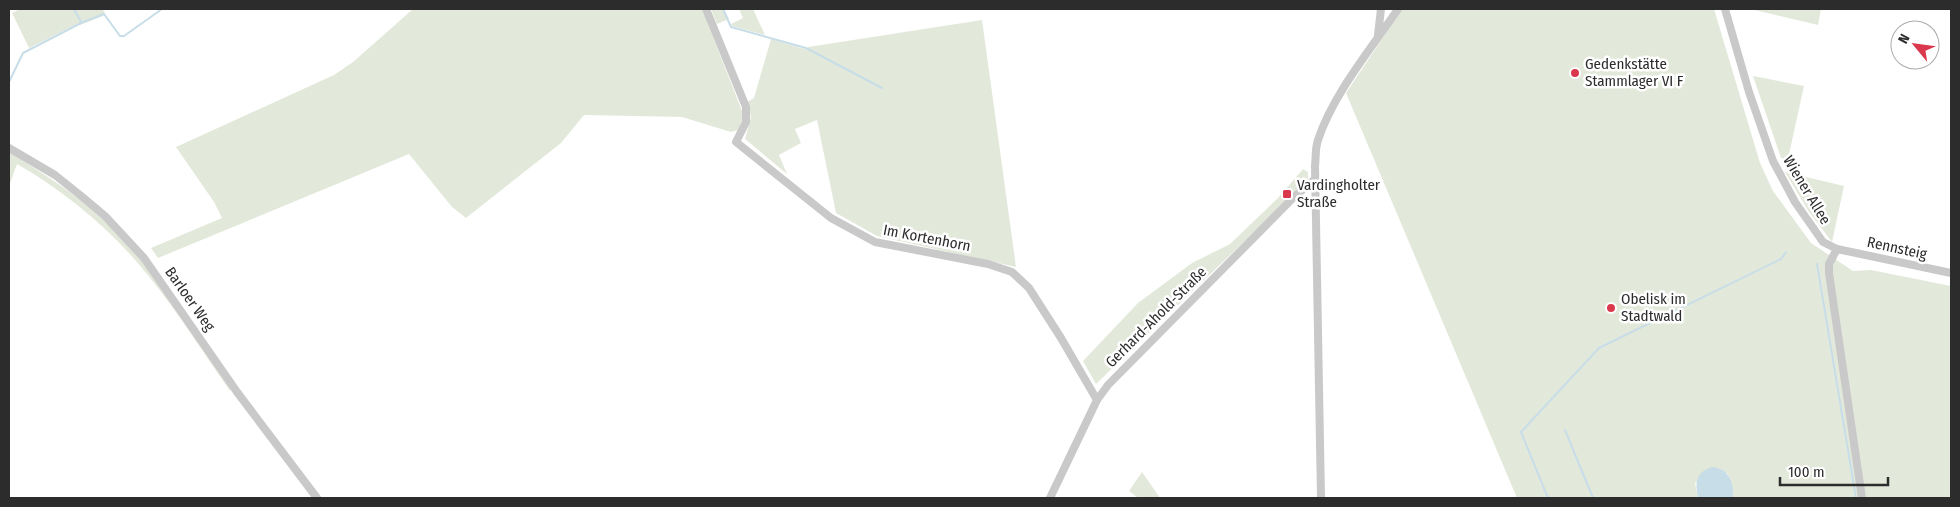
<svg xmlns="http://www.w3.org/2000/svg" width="1960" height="507" font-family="'Fira Sans Condensed',sans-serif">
  <rect width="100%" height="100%" fill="#fff"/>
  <path fill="#e3e9da" d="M20,9h82l3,3 -2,4 -23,9 -1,-2 -50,25 -17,-35z
    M413,9h289l40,102v9l-4,10 -7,2 -49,-15 -98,-2 -23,28 -95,75 -14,-11 -43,-53 -251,104 -7,-10 71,-30 -8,-16 -38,-55 158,-72 19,-13z
    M711,9h13l5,10 -12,5z
    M739,9h14l12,26 -33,-9 -1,-2 12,-6z
    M1402,9h312l46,154 13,28 38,52 42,28 18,-1 80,16v212h-218l-5,-24 -10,-6 -23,15 3,15h-181l-171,-405z
    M1750,9h71l-3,16z
    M982,20l34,247 -139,-31 -41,-23 -19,-93 -22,9 6,14 -22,12 8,19 -42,-35 6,-22 -4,-15 7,-4 17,-59 37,11v-3z
    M1753,76l51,10 -16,73 -7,-1z
    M9,152c37,23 73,46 104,77 46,45 81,107 118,160l-1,2c-26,-37 -50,-76 -79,-112 -37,-47 -82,-85 -134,-115l-8,22z
    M1303,169l5,3v8l-212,204 -13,-23 55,-58 54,-40 38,-19 48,-46z
    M1785,172l59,14 -12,56 -23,-30z
    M1142,472l16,23 2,3h-22l-9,-7z"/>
  <path fill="#c7dde8" d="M1712,467c17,1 22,16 21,31h-35c-3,-14 -3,-26 14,-31z"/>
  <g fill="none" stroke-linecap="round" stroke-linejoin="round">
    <path stroke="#c7dde8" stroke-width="2" d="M74,9l7,13
      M723,9l8,18 75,21 76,40
      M9,82l14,-29 58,-30 23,-9 16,22h4l38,-27
      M1817,264l39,234
      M1565,430l28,68
      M1548,498l-27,-66 78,-84 182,-89 5,-7"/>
    <path stroke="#c9c9c9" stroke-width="8" d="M706,9l40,98v15l-10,20 95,76 44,24 113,22 24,8 17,16 32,50 36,62
      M1725,9l24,83 24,69 22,41 28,40 14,7 114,24
      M1378,35l3,-26
      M9,148l46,27 25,20 25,21 39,42 93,134 80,106
      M1837,249l-8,15v9l33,225
      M1050,498l47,-98 11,-15 184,-186 23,-20
      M1321,498l-6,-332c1,-8 0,-18 3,-26 15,-46 53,-91 80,-131"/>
  </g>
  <g fill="#da384d" stroke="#fff" stroke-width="2">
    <circle cx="1575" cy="73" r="5"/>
    <rect x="1282" y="189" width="10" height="10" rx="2.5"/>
    <circle cx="1611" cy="308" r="5"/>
  </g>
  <g text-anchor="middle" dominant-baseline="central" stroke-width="5" stroke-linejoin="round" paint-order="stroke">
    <g font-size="15" fill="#2c2c2c" stroke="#fff" text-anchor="start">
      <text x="1585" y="64">Gedenkstätte<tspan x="1585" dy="17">Stammlager VI F</tspan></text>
      <text x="1297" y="185">Vardingholter<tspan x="1297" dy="17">Straße</tspan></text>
      <text x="1621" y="299">Obelisk im<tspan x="1621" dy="17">Stadtwald</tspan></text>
    </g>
    <g font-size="15" fill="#2c2c2c" stroke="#fff">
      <text transform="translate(1807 190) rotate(59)">Wiener Allee</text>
      <text transform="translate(927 238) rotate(11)">Im Kortenhorn</text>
      <text transform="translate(1897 248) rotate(12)">Rennsteig</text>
      <text transform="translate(190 299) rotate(55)">Barloer Weg</text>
      <text transform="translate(1156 317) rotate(-45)">Gerhard-Ahold-Straße</text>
    </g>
  </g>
  <rect width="1960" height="507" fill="none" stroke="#2c2c2c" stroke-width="20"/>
  <g transform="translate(1915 45) rotate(299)"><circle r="24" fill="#ffffff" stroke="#ababab"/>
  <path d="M0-4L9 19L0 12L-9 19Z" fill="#da384d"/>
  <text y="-8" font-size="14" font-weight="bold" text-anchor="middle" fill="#2c2c2c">N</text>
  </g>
  <path d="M1780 477v8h108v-8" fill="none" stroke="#2c2c2c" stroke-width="2.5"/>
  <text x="1788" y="477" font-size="15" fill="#2c2c2c" stroke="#ffffff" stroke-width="4" paint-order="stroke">100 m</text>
</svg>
